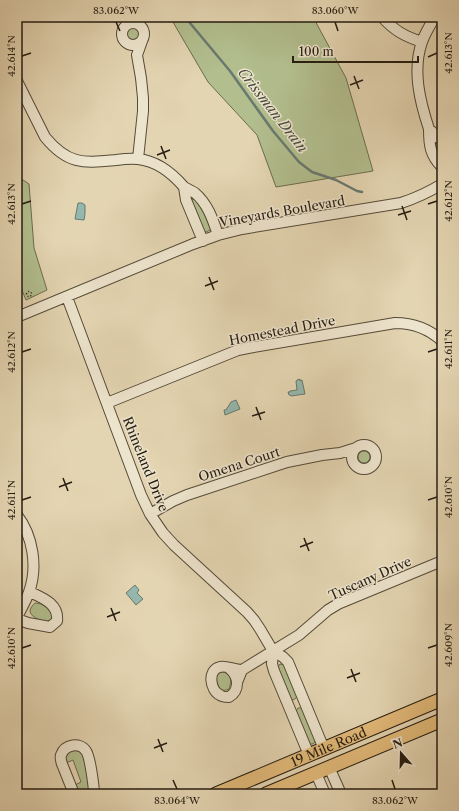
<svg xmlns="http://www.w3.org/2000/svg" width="459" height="811" font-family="'Libre Caslon Text',serif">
  <rect width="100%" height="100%" fill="#e4d5b2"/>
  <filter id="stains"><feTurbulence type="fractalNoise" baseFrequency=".005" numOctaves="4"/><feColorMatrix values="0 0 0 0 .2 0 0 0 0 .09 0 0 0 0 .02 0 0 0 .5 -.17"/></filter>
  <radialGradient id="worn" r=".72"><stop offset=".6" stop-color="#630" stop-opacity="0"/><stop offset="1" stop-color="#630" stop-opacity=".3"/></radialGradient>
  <path fill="#b2be8e" stroke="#6b6c4f" d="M170,17h143l33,61 27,93 -97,16 -19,-52 -49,-53z
    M127 34a6 6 0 1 1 12 0a6 6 0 1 1-12 0Z
    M17,176l12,8 5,64 13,42 -21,10 -9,-22z
    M193,199h2l9,14 7,16 -1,1 -4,2 -2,-1 -12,-30z
    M358 457a6 6 0 1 1 12 0a6 6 0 1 1-12 0Z
    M35,603c9,0 14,6 18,14 -1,1 -2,3 -4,4 -5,2 -19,-4 -19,-10 0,-3 3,-6 5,-8z
    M280,664l4,1 13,31 -1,2 -3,2 -2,-1 -13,-32z
    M220,672c12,0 12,8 9,17 -11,5 -12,-6 -13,-14z
    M298,708h4l13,32v2l-2,2h-3l-1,-2 -13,-31z
    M72,750l8,1 4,4 6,39h-11l-4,-9 6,-3 -8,-22 -7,3 -1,-5 4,-6z"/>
  <path fill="#95b8ae" stroke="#68796f" d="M78,203h4l3,2v9l-1,6 -9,-1z
    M300,379v2l2,-1 3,14 -14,2 -1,-1h-1l-1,-3h2v-1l7,-1 -1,-9h1v-1z
    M236,400l4,9 -15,6 -1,-5h2l5,-8z
    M135,585l4,5 -2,3 6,6 -7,6 -10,-12z"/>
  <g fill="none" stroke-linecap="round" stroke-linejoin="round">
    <path stroke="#68796f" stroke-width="2.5" d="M185,17l45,54 43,60 26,31 13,10 24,8 21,11 5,1"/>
    <defs>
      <path id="minor" d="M382,17c13,14 22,19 40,25
        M122 34a11 11 0 1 1 22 0a11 11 0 1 1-22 0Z
        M17,81l28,56c23,28 38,26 71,23 7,-1 15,-2 22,-1 19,2 34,14 46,28
        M429,129c-9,-27 -17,-59 -7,-87 3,-9 8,-17 13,-25
        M442,141l-13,-12c0,16 1,26 13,38
        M138,159l5,-48v-13l-2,-20 -4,-23 5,-14
        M203,241l-17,-41 -2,-13c4,2 8,4 11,6 13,11 18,27 23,42
        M67,297l74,198 9,19 13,19 11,12 73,67 7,8 6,9 13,22 10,6 5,5 36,87
        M17,317l176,-73 25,-9 24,-6 159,-26c15,-5 28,-11 41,-19
        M107,403l131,-53 10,-2 147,-25c18,0 33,5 47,18
        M352 457a12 12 0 1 1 24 0a12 12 0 1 1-24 0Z
        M150,514l23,-13 14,-6 100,-33 35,-7 18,-2 16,-5
        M17,515c16,21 21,52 12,77 -3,9 -8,17 -12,25
        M17,619l11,4 22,4 7,-6c2,-17 -14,-23 -27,-29
        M273,651l-1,13 2,7 35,84
        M230,669c9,8 10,21 -1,28 -3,0 -7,0 -9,-2 -10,-5 -13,-25 0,-28 5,-2 14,3 22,3
        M238,680l4,-10 57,-35 29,-25 10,-6 104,-43
        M329,767l12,27
        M316,773l9,21
        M74,794l-12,-30c-1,-3 -2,-6 -1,-9 4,-11 19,-13 25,-4 4,5 8,36 8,43"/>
      <g id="major">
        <path id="s1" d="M216,794l226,-95"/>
        <path d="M266,794l176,-74"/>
      </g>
    </defs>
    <use href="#minor" stroke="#544a38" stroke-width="12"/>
    <use href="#major" stroke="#241b10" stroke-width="15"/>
    <path stroke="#241b10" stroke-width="1.5" stroke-dasharray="1 2" stroke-linecap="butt" d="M26.5 294a2.5 2.5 0 1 1 5 0a2.5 2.5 0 1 1-5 0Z"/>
    <use href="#minor" stroke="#ede4cd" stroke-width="10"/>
    <use href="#major" stroke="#e2ba79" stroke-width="13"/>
  </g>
  <path fill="none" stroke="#241b10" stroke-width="1.5" d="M116,22l4,9M335,22l3,9M22,56l9,-3M428,57l9,-4M354,76l5,13M350,85l13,-5M161,146l5,13M157,155l13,-5M22,204l9,-3M428,204l9,-3M402,206l5,14M398,215l13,-4M209,277l5,13M205,286l13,-5M22,352l9,-3M428,352l9,-3M256,407l5,13M252,416l13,-4M63,478l5,13M59,487l13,-5M22,500l9,-3M428,500l9,-3M304,538l5,13M300,547l13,-5M111,608l5,13M107,617l13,-5M22,648l9,-3M428,648l9,-3M351,669l5,13M347,678l13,-5M158,739l5,13M154,748l13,-5M173,780l4,9M392,780l3,9"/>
  <g text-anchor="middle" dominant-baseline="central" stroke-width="3" stroke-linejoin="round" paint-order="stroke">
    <g font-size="13" fill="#241b10" stroke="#ede4cd">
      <text transform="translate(282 211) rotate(-10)">Vineyards Boulevard</text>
      <text transform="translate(282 330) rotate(-11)">Homestead Drive</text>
      <text transform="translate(146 464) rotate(68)">Rhineland Drive</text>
      <text transform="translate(239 464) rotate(-18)">Omena Court</text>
      <text transform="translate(370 578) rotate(-24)">Tuscany Drive</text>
      <text stroke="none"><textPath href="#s1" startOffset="122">19 Mile Road</textPath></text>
    </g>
    <g font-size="14" font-style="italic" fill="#464a3f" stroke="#ede4cd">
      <text transform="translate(273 110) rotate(52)">Crissman Drain</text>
    </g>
  </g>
  <rect width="459" height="811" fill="none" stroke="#e4d5b2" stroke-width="44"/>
  <g transform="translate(401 753) rotate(340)" stroke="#ede4cd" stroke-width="3" paint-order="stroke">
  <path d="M0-3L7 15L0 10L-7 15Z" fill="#241b10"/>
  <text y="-6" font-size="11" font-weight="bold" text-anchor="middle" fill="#241b10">N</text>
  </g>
  <path d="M293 56v6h125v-6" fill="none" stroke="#241b10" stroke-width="2"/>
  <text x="299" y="56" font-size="12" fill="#241b10" stroke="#ede4cd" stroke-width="3" paint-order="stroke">100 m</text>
  <rect x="22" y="22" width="415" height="767" fill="none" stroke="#241b10" stroke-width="1.5"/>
  <g font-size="10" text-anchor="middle" fill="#241b10">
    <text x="116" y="14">83.062°W</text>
    <text x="335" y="14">83.060°W</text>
    <text transform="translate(448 53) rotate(-90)" y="4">42.613°N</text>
    <text transform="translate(11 56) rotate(-90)" y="4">42.614°N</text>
    <text transform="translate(448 201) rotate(-90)" y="4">42.612°N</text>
    <text transform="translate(11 204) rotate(-90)" y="4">42.613°N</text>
    <text transform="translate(448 349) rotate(-90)" y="4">42.611°N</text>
    <text transform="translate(11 352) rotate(-90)" y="4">42.612°N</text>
    <text transform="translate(448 497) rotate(-90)" y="4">42.610°N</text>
    <text transform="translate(11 500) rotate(-90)" y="4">42.611°N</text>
    <text transform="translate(448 645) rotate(-90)" y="4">42.609°N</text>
    <text transform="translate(11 648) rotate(-90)" y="4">42.610°N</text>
    <text x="177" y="804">83.064°W</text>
    <text x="395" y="804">83.062°W</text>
  </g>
  <rect width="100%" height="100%" filter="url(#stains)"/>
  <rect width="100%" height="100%" fill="url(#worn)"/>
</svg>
